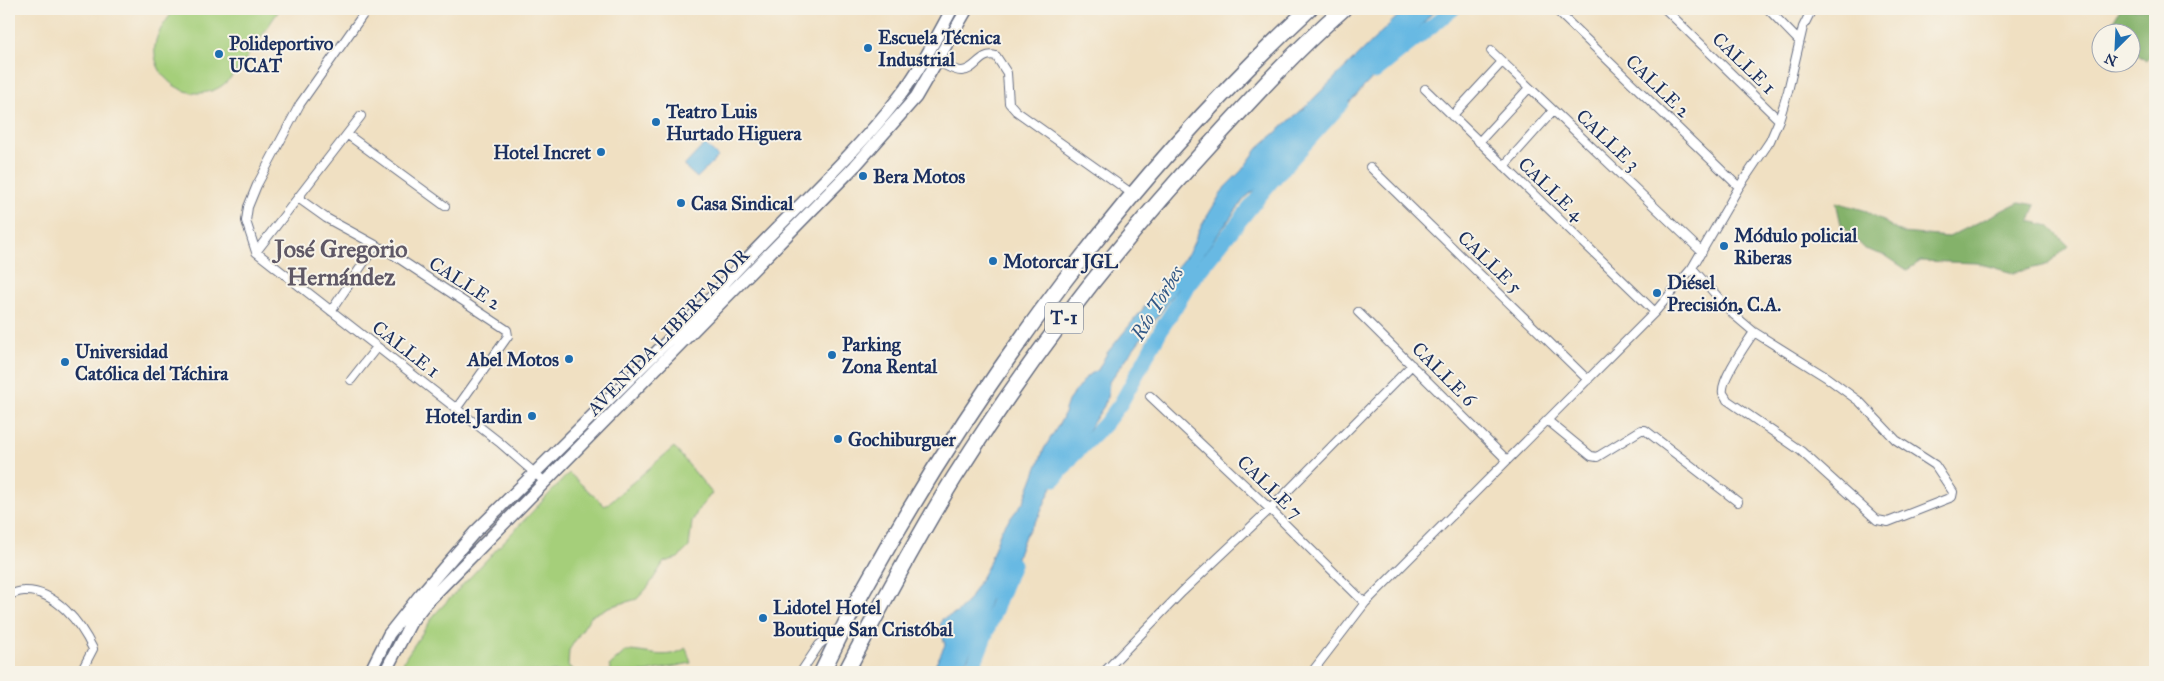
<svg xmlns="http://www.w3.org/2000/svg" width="2164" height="681" font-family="'IM FELL Great Primer',serif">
  <rect width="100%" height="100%" fill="#f7f3e8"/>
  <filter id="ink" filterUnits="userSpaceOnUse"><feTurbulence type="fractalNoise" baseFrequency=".02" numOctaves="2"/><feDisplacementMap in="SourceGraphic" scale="10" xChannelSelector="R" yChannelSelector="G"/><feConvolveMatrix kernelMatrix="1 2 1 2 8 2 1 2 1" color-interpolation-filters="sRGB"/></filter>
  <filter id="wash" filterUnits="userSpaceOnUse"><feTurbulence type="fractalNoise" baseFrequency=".0096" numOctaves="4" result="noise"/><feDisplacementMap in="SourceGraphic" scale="20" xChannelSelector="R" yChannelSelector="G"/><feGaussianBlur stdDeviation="1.12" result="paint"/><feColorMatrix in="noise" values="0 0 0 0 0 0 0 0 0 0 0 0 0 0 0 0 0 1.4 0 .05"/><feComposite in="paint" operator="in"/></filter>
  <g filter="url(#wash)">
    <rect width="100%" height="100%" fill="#f0e0c2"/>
    <path fill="#a5cf7a" stroke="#607f6c" d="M175,9h105c-13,18 -44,69 -60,78 -30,18 -69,-7 -65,-42 2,-14 12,-25 20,-36z
      M674,447l38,46 -14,17 -6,12 -3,25 -11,11 -14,4 -16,25 -11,12 -28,8 -18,9 -22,34 -1,16 9,6h-178l7,-15 29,-43 134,-141 36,33z
      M686,648l5,15 -45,9h-34l-3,-6 17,-15c22,0 40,10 60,-3z"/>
    <path fill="#84b26a" stroke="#507064" d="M2120,9h35v42l-9,10 -14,-11v-18h-17l-5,-6z
      M1836,202l31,9 35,22 47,4 70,-35 17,3 -6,16 19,5 20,20 -23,19 -33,8 -36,-10 -56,-2 -14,9 -21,-14 -21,-7 -24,-25z"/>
    <path fill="#68b9e3" stroke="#4274a0" d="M1405,9h31l-85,92 -42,31 -32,40 -32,26 -136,184 -1,12 -4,12 -50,76 -15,34 -14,20 -15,40 -20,25 -10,35 -20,36h-28l13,-27 -5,-19 2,-7 15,-6 12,-13 19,-34 13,-36 23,-29 20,-52 18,-30 6,-18 19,-25 11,-6 9,-17 83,-102 10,-23 25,-41 17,-17 16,-22 46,-40z
      M705,144l13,13 -21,21 -13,-12z"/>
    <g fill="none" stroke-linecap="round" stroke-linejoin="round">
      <path stroke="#68b9e3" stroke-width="15" d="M1375,72l78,-63
        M1055,479l18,-23 32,-32 16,-21 41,-75 30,-48 78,-97 72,-80
        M971,672l42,-108"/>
    </g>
  </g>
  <g filter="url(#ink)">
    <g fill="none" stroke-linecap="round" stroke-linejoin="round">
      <defs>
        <path id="street" d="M367,9l-67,95 -43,81 -9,22 -2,14 10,31 243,190 46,40
          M1555,9l184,178
          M1665,9l114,111
          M1768,9l31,32
          M1491,51l211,201
          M938,62c7,3 16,9 23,9 14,1 19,-20 35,-15l11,17 2,30 7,8 118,84
          M1425,89l230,223
          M1452,116l50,-54
          M348,135l97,71
          M1479,142l50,-54
          M1504,166l49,-55
          M1370,167l218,213
          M298,198l28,20 66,36 115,76 1,6 -52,73
          M256,252l105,-136
          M1692,268l42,47 20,17 72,45 34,25 36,38 39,25 18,27 -1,5 -64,25 -11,-2 -76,-69 -74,-51c-1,-3 -3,-5 -4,-7 -3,-13 24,-50 31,-61
          M331,311l44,-65
          M1358,312l149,148
          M351,380l26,-33
          M1150,396l120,113 95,94
          M1547,420l44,36 6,1 44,-27h4l93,72
          M9,595c4,-1 10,-4 15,-4 32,-1 57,33 69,58l-12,23
          M801,672l18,-27 20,-17
          M1104,672l78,-80 88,-83 142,-144
          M1312,672l53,-69 290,-291 37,-44 47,-81 31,-46 9,-21 9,-29 15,-64 9,-18"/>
        <path id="secondary" d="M370,672l19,-38 31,-39 54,-62 238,-236c60,-69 131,-128 187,-200 21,-27 37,-59 53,-88
          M385,672l26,-50 15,-19 429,-437 61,-69 51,-88"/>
        <path id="highway" d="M822,672c14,-28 27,-57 43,-85 117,-211 267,-414 444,-578
          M846,672c34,-65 69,-131 108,-194 76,-121 163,-233 260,-338 41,-45 82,-90 129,-131"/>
      </defs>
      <use href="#street" stroke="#666d81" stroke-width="10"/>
      <use href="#secondary" stroke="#666d81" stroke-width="14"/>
      <use href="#highway" stroke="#666d81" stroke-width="18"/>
      <use href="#street" stroke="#fff" stroke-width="8"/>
      <use href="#secondary" stroke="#fff" stroke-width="11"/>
      <use href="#highway" stroke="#fff" stroke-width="15"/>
    </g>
  </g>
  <g fill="#1f6fb2" stroke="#f7f3e8" stroke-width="2">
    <circle cx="868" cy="48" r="5"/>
    <circle cx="219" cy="54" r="5"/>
    <circle cx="656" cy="122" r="5"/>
    <circle cx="601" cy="152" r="5"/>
    <circle cx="863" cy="176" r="5"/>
    <circle cx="681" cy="203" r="5"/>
    <circle cx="1724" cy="246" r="5"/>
    <circle cx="993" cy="261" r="5"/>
    <circle cx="1657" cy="293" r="5"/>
    <circle cx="832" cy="355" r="5"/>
    <circle cx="569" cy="359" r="5"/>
    <circle cx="65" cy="362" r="5"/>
    <circle cx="532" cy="416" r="5"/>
    <circle cx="838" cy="439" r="5"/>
    <circle cx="763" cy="618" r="5"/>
  </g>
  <g text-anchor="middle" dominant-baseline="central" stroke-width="4" stroke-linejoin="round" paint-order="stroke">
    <rect fill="#f7f3e8" stroke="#5d6a87" stroke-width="1" x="1045" y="302.5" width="38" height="31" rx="4"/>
    <g font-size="18" font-weight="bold" fill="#1b2f5e">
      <text x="1064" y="318">T-1</text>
    </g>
    <g font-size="19" font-weight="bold" fill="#1b2f5e" stroke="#f7f3e8" text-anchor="start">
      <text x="878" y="37">Escuela Técnica<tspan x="878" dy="22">Industrial</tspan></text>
      <text x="229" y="43">Polideportivo<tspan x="229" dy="22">UCAT</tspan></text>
      <text x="666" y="111">Teatro Luis<tspan x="666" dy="22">Hurtado Higuera</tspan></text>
      <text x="591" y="152" text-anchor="end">Hotel Incret</text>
      <text x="873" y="176">Bera Motos</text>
      <text x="691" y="203">Casa Sindical</text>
      <text x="1734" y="235">Módulo policial<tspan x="1734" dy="22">Riberas</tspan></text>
      <text x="1003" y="261">Motorcar JGL</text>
      <text x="1667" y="282">Diésel<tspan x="1667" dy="22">Precisión, C.A.</tspan></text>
      <text x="842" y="344">Parking<tspan x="842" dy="22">Zona Rental</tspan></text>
      <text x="75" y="351">Universidad<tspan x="75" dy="22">Católica del Táchira</tspan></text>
      <text x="559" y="359" text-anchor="end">Abel Motos</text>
      <text x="522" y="416" text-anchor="end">Hotel Jardin</text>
      <text x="848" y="439">Gochiburguer</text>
      <text x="773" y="607">Lidotel Hotel<tspan x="773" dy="22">Boutique San Cristóbal</tspan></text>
    </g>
    <g font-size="19" fill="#1b2f5e" stroke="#f7f3e8">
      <text transform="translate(1744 63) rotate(44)">CALLE 1</text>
      <text transform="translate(1658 86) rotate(44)">CALLE 2</text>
      <text transform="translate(1608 140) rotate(44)">CALLE 3</text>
      <text transform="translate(1551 189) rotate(44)">CALLE 4</text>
      <text transform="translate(1490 262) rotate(44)">CALLE 5</text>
      <text transform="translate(465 283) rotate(33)">CALLE 2</text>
      <text transform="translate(668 332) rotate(-46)">AVENIDA LIBERTADOR</text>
      <text transform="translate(406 349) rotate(38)">CALLE 1</text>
      <text transform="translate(1444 374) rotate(45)">CALLE 6</text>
      <text transform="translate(1270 487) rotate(44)">CALLE 7</text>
    </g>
    <g font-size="20" font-style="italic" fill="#325886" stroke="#f7f3e8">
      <text transform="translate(1157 303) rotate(-59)">Río Torbes</text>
    </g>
    <g font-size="24" font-weight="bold" fill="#5f5866" stroke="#f7f3e8">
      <text x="341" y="249">José Gregorio<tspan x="341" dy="28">Hernández</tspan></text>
    </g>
  </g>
  <rect width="2164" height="681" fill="none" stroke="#f7f3e8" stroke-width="30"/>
  <g transform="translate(2116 48) rotate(204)"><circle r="24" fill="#f7f3e8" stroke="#9fa5b1"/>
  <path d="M0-4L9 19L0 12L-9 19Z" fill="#1f6fb2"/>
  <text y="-8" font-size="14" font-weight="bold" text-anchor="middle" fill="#1b2f5e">N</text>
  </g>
</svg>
